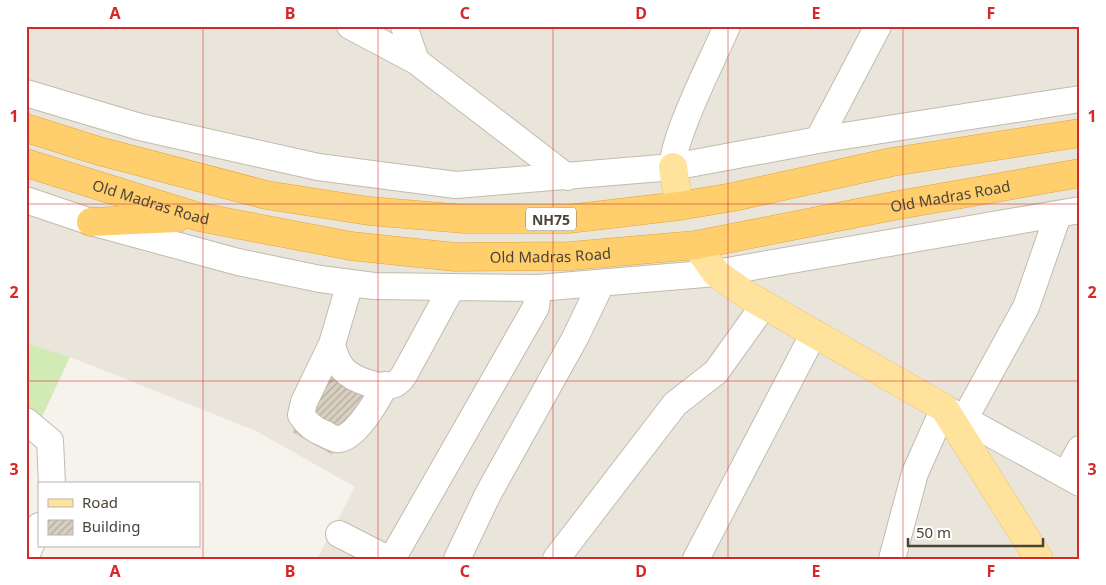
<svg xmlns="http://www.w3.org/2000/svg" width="1106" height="585" font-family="'Noto Sans',sans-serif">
  <defs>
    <pattern id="building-hatch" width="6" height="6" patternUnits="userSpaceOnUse" patternTransform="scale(1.25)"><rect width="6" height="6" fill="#d8cfc1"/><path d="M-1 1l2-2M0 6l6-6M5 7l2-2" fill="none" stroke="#b1aa9e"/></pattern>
  </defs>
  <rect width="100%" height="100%" fill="#f6f3ec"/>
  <path fill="#eae5da" d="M26,26h1054v533h-763l38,-72 -99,-56 -186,-74 -44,-14z"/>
  <path fill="#d2eab5" d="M26,343l44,14 -44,94z"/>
  <path fill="url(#building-hatch)" stroke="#d3c7b4" d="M331,366l39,22 -38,66 -39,-22z"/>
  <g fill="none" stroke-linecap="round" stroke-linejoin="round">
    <defs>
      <path id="minor" d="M350,26l66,35
        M404,26l12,35 151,116
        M26,93l114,34 178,40 138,18 217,-18 145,-27 262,-41
        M818,140l60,-114
        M673,167c-2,-27 42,-112 54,-141
        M26,200l65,22 147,40 82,17 54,7 78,1 86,1 178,-15 364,-63
        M350,283l-18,61 -28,58 -3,13c6,9 13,15 24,19 3,2 8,4 11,5 18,3 42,-40 49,-54
        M332,344c2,9 4,17 11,25 10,11 38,21 52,15 4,-2 7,-6 9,-9l48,-88
        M965,418l61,-111 32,-92
        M26,421l24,20 2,43
        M1066,475l14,-26
        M339,534l49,25
        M26,556l13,-30
        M392,559l144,-252 2,-19
        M457,559l31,-65 87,-156 26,-54
        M556,559l119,-155 41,-32 48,-67
        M696,559l118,-226
        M892,559l23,-86 29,-65 136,75"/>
      <path id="major" d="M673,167l6,39
        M696,245l20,28 31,22 197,113 95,151"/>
      <g id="highway">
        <path d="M26,128l73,23 167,44 103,16 96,8h103l111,-13 54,-9 159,-35 188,-29"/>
        <path id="s1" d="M26,163l173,54 152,29 104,11 115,-1 126,-11 197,-39 187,-33"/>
        <path d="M91,222l86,-4"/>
      </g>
    </defs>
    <use href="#minor" stroke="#c2bbae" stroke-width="28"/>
    <use href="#major" stroke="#e6c16a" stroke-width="29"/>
    <use href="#highway" stroke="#e0a43c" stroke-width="29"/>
    <use href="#minor" stroke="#fff" stroke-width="26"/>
    <use href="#major" stroke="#ffe39c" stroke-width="28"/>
    <use href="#highway" stroke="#ffcf6e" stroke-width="28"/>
  </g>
  <path fill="none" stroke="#d62828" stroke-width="1" stroke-opacity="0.55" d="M203,26v533M378,26v533M553,26v533M728,26v533M903,26v533M26,204h1054M26,381h1054"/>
  <g text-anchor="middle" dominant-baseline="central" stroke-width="5" stroke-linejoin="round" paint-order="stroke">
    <rect fill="#fff" stroke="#817c74" stroke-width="1" x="526" y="207.5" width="50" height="23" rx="4"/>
    <g font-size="14" font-weight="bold" fill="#4b4439">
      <text x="551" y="219">NH75</text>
    </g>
    <g font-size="15" fill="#4b4439" stroke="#fff">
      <text stroke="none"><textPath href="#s1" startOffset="941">Old Madras Road</textPath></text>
      <text stroke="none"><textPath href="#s1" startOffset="131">Old Madras Road</textPath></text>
      <text stroke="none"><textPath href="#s1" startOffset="536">Old Madras Road</textPath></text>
    </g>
  </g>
  <rect width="1106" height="585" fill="none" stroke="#ffffff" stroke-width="55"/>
  <rect x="38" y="482" width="162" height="65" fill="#ffffff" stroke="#b7b4b0"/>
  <rect x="48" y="499" width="25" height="8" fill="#ffe39c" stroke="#b7b4b0"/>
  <text x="82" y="508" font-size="15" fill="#4b4439">Road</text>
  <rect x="48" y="520" width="25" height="15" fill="url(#building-hatch)" stroke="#b7b4b0"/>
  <text x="82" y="532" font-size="15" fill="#4b4439">Building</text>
  <path d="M908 538v8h135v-8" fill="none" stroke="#4b4439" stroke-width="2.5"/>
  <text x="916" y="538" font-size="15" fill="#4b4439" stroke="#ffffff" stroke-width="4" paint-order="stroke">50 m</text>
  <rect x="28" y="28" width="1050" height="530" fill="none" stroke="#d62828" stroke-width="2"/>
  <g font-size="16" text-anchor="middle" font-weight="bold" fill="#d62828">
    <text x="115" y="19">A</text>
    <text x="290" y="19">B</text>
    <text x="465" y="19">C</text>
    <text x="641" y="19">D</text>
    <text x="816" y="19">E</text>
    <text x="991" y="19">F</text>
    <text x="14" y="122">1</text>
    <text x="1092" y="122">1</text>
    <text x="14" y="298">2</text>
    <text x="1092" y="298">2</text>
    <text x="14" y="475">3</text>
    <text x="1092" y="475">3</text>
    <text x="115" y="577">A</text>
    <text x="290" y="577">B</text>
    <text x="465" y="577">C</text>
    <text x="641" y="577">D</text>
    <text x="816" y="577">E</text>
    <text x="991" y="577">F</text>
  </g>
</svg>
